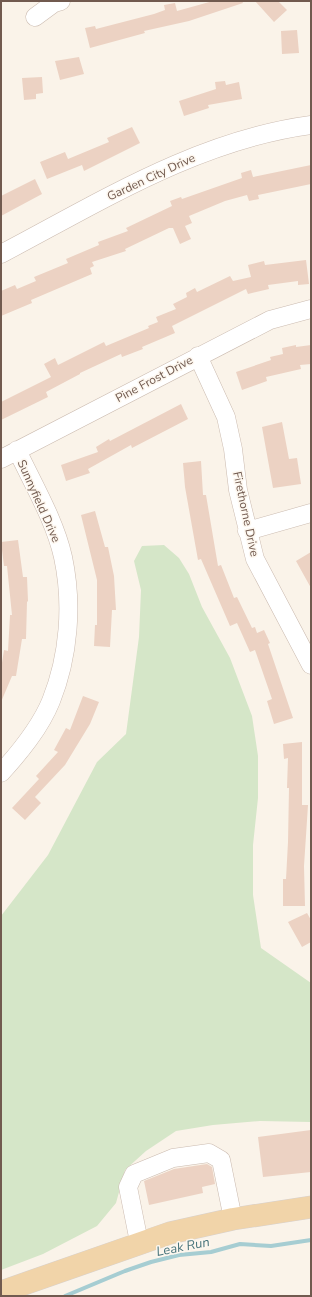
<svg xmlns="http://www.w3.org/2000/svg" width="312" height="1297" font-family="'Nunito Sans',sans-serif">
  <rect width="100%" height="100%" fill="#faf3e9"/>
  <path fill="#d5e6c8" d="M164,545l15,13 10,16 13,33 28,51 22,58 6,40v42l-5,47v50l8,53 50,35v139l-51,-1 -47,4 -37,6 -30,20 -21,19 -9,33 -19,23 -54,28 -42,16v-354l47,-61 49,-93 29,-28 13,-97 2,-47 -7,-29 8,-15z"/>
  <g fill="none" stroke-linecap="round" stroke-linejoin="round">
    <path stroke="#a6cdd2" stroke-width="4" d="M65,1296l60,-25 26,-9 28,-7 32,-3 29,-8 31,2 40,-6"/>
  </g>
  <path fill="#ecd2c3" d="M213,1h29l1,2 -54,18 -45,10 1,2 -55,15 -5,-20 10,-2 1,3 58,-15 11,-4 -1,-5 11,-2 2,8z
    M255,1h23l9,9 -13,12z
    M297,30l2,23 -17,1 -1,-23z
    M79,57l5,17 -24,6 -5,-19z
    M42,77l1,16 -7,1v5l-12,1 -2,-22z
    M225,81l1,4 13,-3 3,17 -34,6 1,3 -25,8 -5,-15 37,-12 -1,-7z
    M132,127l8,16 -56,28 -2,-6 -35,14 -7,-17 25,-10 3,7 41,-17 -2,-4z
    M311,165v19l-53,11 1,4 -10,2 -2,-6 -22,6 -36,15 3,7 -7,3 6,13 -11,5 -7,-16h-4l-44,21 1,2 -34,11 2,4 -4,2 2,6 -61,26 1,3 -31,13v-25l14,-6 2,4 19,-8 -2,-4 34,-14 -2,-4 33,-14 -1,-3 30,-11 -2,-3 46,-22 -2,-5 11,-4 1,2 60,-21 -1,-5 10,-3 2,7z
    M35,179l7,15 -41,22v-20z
    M306,260l3,24 -11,1v-4l-30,4 1,4 -21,5 -2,-5 -74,37 3,7 -33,14 1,2 -21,8 -1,-3 -41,19v1l-34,18 2,5 -47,23v-18l50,-25 -7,-13 11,-6 3,7 46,-23 2,4 43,-18 -1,-2 10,-4 -2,-5 20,-8 -3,-5 14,-7 -1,-4 9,-5 2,4 33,-16 3,5 18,-4 -3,-12 16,-4 1,4z
    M296,345v2l15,-2v19l-11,1 1,4 -35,8 1,4 -25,9 -6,-18 35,-12 -1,-3 13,-3 -1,-6z
    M181,404l7,15 -56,29 -1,-3 -43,24 2,4 -24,8 -5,-16 37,-13 -2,-5 13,-8 1,2z
    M282,422l7,37 8,-1 4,26 -28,4 -11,-61z
    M201,461l2,34h3l12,71 3,-1 13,33 3,-1 15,31 3,-1 2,6 7,-3 6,13 -2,1 25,74 -19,6 -7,-23 5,-2 -17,-49 -5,2 -13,-29 -7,3 -29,-67 -3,1 -13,-73 -2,-24z
    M95,511l10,36h3l6,29 2,34h-4l-2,37 -16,-1 1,-21h2v-45l-16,-65z
    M18,540l5,37h4l1,24 -1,1 -1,37h-4l-6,37h-4l-11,26v-33l3,-19 4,1 2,-36h2l-5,-49h-3l-3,-24z
    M311,552v36l-15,-27z
    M83,696l16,6 -9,22 -25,41 -30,32 6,6 -16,17 -13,-12 27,-29 -3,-3 22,-24 -4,-2 12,-22 4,2z
    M302,742v63h6l-4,61 1,40h-22v-27h3l2,-37 1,-54h-2l1,-30 -4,1 -1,-15z
    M307,913l4,7v22l-9,5 -14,-25z
    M311,1130v42l-48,5 -5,-40z
    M207,1164l5,3 3,17 -13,3 1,6 -54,12 -5,-24 30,-12z"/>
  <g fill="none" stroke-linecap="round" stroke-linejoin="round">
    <defs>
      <path id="minor" d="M35,17l19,-14 7,-2
        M1,254c99,-52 197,-114 310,-129
        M198,356l28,61 7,32 5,41 17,69 56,106
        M1,459l269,-139 41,-11
        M247,531l64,-18
        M1,773c19,-21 39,-45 50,-72 18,-45 22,-97 12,-144 -8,-36 -30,-73 -46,-107
        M139,1242l-11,-55 6,-13 39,-16 36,-5 12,7 12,59"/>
      <path id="major" d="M1,1292l169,-59 63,-14 78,-12"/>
    </defs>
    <use href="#minor" stroke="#cbbbb0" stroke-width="19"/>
    <use href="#major" stroke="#d7d1ce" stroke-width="23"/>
    <use href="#minor" stroke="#fff" stroke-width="18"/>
    <use href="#major" stroke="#f1d4a9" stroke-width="22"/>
  </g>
  <g text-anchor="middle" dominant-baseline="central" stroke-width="3" stroke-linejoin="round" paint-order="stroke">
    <g font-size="12" fill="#715a4f" stroke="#fdf7ef">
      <text transform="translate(151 177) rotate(-25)">Garden City Drive</text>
      <text transform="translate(154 379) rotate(-28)">Pine Frost Drive</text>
      <text transform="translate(39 501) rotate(66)">Sunnyfield Drive</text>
      <text transform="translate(246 514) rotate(78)">Firethorne Drive</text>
    </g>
    <g font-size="13" font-style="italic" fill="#48747b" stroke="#fdf7ef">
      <text transform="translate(183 1247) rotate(-11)">Leak Run</text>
    </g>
  </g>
  <rect width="312" height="1297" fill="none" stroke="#715a4f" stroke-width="4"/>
</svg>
